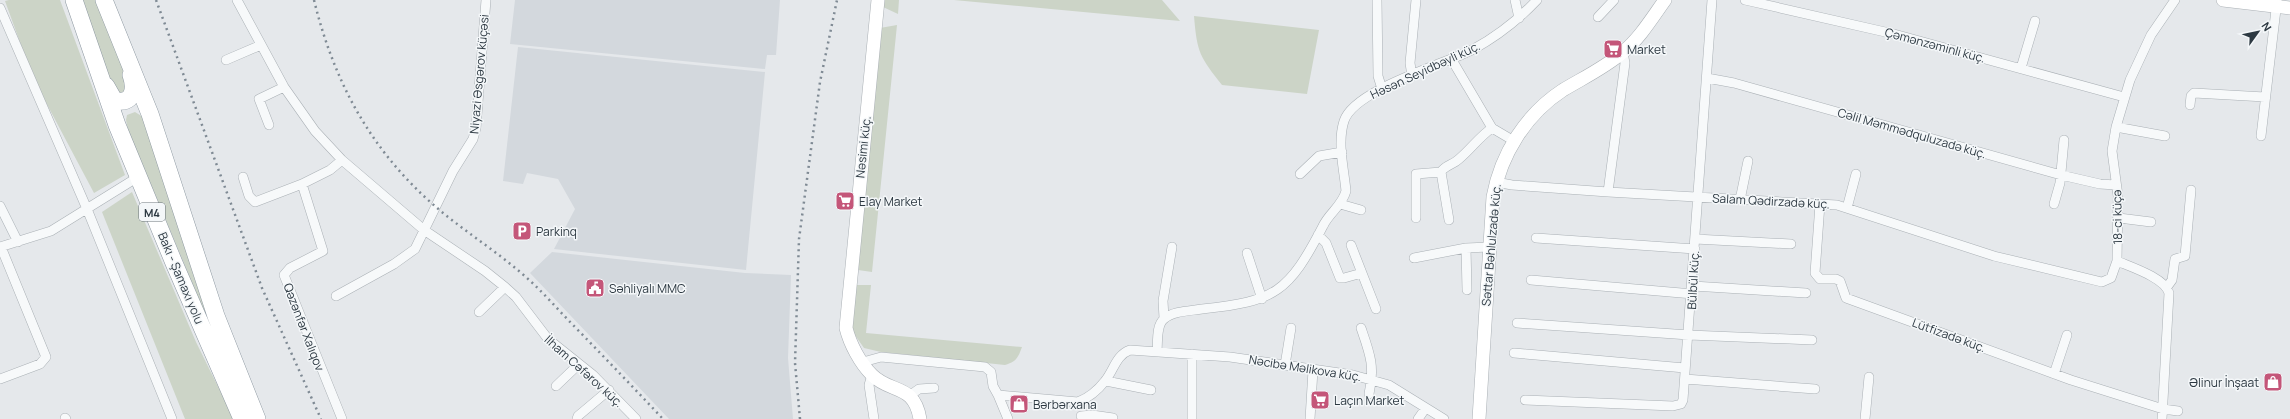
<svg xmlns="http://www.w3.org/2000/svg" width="2290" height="419" font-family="Manrope,sans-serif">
  <rect width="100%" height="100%" fill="#e5e8eb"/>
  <path fill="#d3d8dd" d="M515,0h265l-4,55h-9l-2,14 -255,-25z
    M518,47l247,25 -19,198 -192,-21 21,-40 -17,-30 -31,-6 -4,11 -20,-3z
    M552,252l193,21 46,2 -3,83 5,61h-124l-139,-146z"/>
  <path fill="#ccd4c7" d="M9,0h51l65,175 -31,18 -61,-115 -28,-77z
    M82,0h13l34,81 -3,14 -11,-2z
    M883,0h16l-1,14 -15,-7z
    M954,0h208l18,21z
    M1194,16l125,14 -12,64 -85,-9c-22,-28 -25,-32 -28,-69z
    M897,25l-25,247 -14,-2 22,-242z
    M135,112l8,5 79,237 -94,-224 -2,-10 1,-5z
    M132,192l64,150 38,77h-49l-83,-207z
    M855,285h16l-5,48 156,14c-4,11 -6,15 -17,18l-124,-13 -17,-4 -12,-17z"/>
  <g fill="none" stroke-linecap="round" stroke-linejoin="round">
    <defs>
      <path id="street" d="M237,0l47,87 31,44 27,29 82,70 61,41 20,16 11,10 32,42 45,36 43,44
        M1377,0l1,76 4,13
        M1515,0l4,18
        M1745,0l149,34 230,63
        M0,8l87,201 85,210
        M1598,17l16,-17
        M226,60l35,-15
        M1452,60l40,68
        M2021,68l14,-47
        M1412,76l-2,-13 6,-63
        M1707,78l27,5 327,92 39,9 16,1
        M2190,105l1,-9 3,-3 71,4
        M269,125l-10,-26 25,-12
        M2116,127l49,9
        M2261,136l16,-135
        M1300,174l19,-18 23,-4
        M243,177l6,19 6,6 47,-18
        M1496,182l16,3 96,7 229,13 157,51 108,26 9,-4 6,-17
        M1608,192l17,-129 -2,-10
        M1740,200l8,-39
        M1340,204l21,6
        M1820,204l-5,69 5,6h16l4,2 6,17 225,82 92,29 15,2
        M2054,204l6,-21 4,-43
        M0,206l18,36
        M1847,208l9,-34
        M1416,218v-44l25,-2
        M2119,218l32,4
        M1449,220l-8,-48c4,-7 12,-7 18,-13 12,-10 20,-22 33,-31l22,13
        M1318,235l8,8 14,35h4l18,-5
        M1536,238l159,11
        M1695,239l96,5
        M1351,245l25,64
        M0,247l51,-16 87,-54
        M1466,248l1,42
        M1247,253l15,46
        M1414,258l52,-10 23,-1
        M1531,280l162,14
        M1693,286l113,7
        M2167,287l5,-7 3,-21 10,-3 6,-66
        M336,296l58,-32 21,-15 38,-78 20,-32 3,-11 10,-128
        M479,312l26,-25
        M1164,318l-1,-17 9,-54
        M1517,323l172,12 123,5
        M1361,328c9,26 14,38 8,66
        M1157,351c1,-9 -1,-26 7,-32 9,-8 26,-8 38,-10 74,-8 86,-16 121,-83 6,-13 19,-20 23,-35 -2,-22 -9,-48 -2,-70 10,-31 98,-56 128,-71 24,-13 46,-30 65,-50
        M1514,353l171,15
        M863,362l18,-5 104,10 6,5 2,14 5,9 80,7c10,-4 20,-12 27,-21 9,-11 11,-26 25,-31l100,7 123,18 36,10 55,34
        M1285,365l6,-37
        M2054,374l13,-39
        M872,375l-3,10 5,34
        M0,379l40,-15 6,-7 -45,-110
        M1685,379l130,10
        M1106,381l45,9
        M556,386l23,-22
        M998,395l10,24
        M909,396l10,-7 15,-1
        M1525,400l148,6 8,-2 2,-4 29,-400
        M1081,416l11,-1 21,3
        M65,418l1,1
        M342,419l-58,-144 6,-7 33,-17 -21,-67 28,-14 12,-10
        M577,419l1,-3 31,-26
        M1192,419v-65
        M1310,419l3,-49
        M1418,419l7,-10
        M1865,419l4,-42
        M2162,419l7,-126c-4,-15 -38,-26 -52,-32l1,-65 -6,-45 4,-24 14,-47 21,-45 24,-35"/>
      <path id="secondary" d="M878,0l-32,328c4,16 14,35 26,47 19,19 42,8 48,44
        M2223,0l67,8
        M1479,419l14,-222c8,-43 33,-83 70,-107 20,-12 43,-23 60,-38 17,-14 29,-34 42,-52"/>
      <path id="highway" d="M74,0l43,125 57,138 68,156
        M104,0l46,114 66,202 41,103
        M106,86l8,14c19,6 22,-11 17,-25"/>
    </defs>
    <use href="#street" stroke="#aab0b5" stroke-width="10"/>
    <use href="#secondary" stroke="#aab0b5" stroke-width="14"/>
    <use href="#highway" stroke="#8d98a1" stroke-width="18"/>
    <use href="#street" stroke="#f7f9fa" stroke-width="9"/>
    <use href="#secondary" stroke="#fff" stroke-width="13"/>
    <use href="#highway" stroke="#fff" stroke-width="17"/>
    <path stroke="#7f8a94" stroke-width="2.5" stroke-dasharray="2 4" stroke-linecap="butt" d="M156,0l106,288 59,131
      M314,0c20,82 57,151 122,207 29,25 62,45 91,71 17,15 32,33 48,49 30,31 59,61 88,92
      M800,419l-5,-56 4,-124 21,-157 17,-82"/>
  </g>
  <defs>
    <symbol id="supermarket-square" viewBox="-11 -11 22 22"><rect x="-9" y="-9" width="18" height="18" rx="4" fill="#c45679" stroke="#f4f7f9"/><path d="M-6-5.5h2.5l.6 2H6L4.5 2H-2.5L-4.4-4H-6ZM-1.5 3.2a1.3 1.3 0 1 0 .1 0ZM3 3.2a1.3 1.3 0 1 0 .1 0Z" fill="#fff"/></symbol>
    <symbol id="parking-square" viewBox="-11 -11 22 22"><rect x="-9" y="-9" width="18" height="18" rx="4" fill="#c45679" stroke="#f4f7f9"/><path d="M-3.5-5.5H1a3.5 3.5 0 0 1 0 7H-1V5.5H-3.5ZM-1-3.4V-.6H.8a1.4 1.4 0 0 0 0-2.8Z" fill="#fff"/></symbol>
    <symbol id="civic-square" viewBox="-11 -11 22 22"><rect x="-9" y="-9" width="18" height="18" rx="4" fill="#c45679" stroke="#f4f7f9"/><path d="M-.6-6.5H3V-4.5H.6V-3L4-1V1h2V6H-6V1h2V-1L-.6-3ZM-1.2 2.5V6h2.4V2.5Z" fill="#fff"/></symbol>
    <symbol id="shop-square" viewBox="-11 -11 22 22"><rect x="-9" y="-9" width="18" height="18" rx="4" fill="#c45679" stroke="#f4f7f9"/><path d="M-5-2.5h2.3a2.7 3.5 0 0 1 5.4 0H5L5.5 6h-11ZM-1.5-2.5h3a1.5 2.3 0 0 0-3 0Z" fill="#fff"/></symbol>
  </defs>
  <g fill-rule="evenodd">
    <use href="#supermarket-square" x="1602" y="38" width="22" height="22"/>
    <use href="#supermarket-square" x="834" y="190" width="22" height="22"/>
    <use href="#parking-square" x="511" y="220" width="22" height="22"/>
    <use href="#civic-square" x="584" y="277" width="22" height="22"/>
    <use href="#shop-square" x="2262" y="371" width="22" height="22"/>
    <use href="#supermarket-square" x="1309" y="389" width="22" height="22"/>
    <use href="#shop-square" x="1008" y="393" width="22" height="22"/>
  </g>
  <g text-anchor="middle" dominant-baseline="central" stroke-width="3" stroke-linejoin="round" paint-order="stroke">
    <rect fill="#f4f7f9" stroke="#697279" stroke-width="1" x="139" y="203" width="26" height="18" rx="3"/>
    <g font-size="11" font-weight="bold" fill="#2d3942">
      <text x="152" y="212">M4</text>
    </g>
    <g font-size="12" fill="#2d3942" stroke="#f4f7f9">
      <text transform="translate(1935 45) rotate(15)">Çəmənzəminli küç.</text>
      <text transform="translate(1425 70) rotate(-25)">Həsən Seyidbəyli küç.</text>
      <text transform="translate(479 74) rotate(-85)">Niyazi Əsgərov küçəsi</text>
      <text transform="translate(1912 133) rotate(16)">Cəlil Məmmədquluzadə küç.</text>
      <text transform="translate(863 147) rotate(-84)">Nəsimi küç.</text>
      <text transform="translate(1771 201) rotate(3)">Salam Qədirzadə küç.</text>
      <text transform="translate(2117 217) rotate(-91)">18-ci küçə</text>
      <text transform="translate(1491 245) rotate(-85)">Səttar Bəhlulzadə küç.</text>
      <text transform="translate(181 278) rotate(67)">Bakı - Şamaxı yolu</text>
      <text transform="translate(1693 280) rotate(-87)">Bülbül küç.</text>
      <text transform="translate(304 327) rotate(69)">Qəzənfər Xalıqov</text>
      <text transform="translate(1949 335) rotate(20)">Lütfizadə küç.</text>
      <text transform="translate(1305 368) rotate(9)">Nəcibə Məlikova küç.</text>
      <text transform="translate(584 371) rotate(42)">İlham Cəfərov küç.</text>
    </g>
    <g font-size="12" fill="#2d3942" stroke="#f4f7f9" text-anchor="start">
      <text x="1627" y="49">Market</text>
      <text x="859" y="201">Elay Market</text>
      <text x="536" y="231">Parkinq</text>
      <text x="609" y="288">Səhliyalı MMC</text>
      <text x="2259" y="382" text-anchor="end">Əlinur İnşaat</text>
      <text x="1334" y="400">Laçın Market</text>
      <text x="1033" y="404">Bərbərxana</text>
    </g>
  </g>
  <g transform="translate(2258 32) rotate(57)" stroke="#f4f7f9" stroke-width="3" paint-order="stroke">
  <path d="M0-3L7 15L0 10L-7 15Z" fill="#2d3942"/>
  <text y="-6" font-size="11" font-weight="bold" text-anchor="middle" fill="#2d3942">N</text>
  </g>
</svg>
